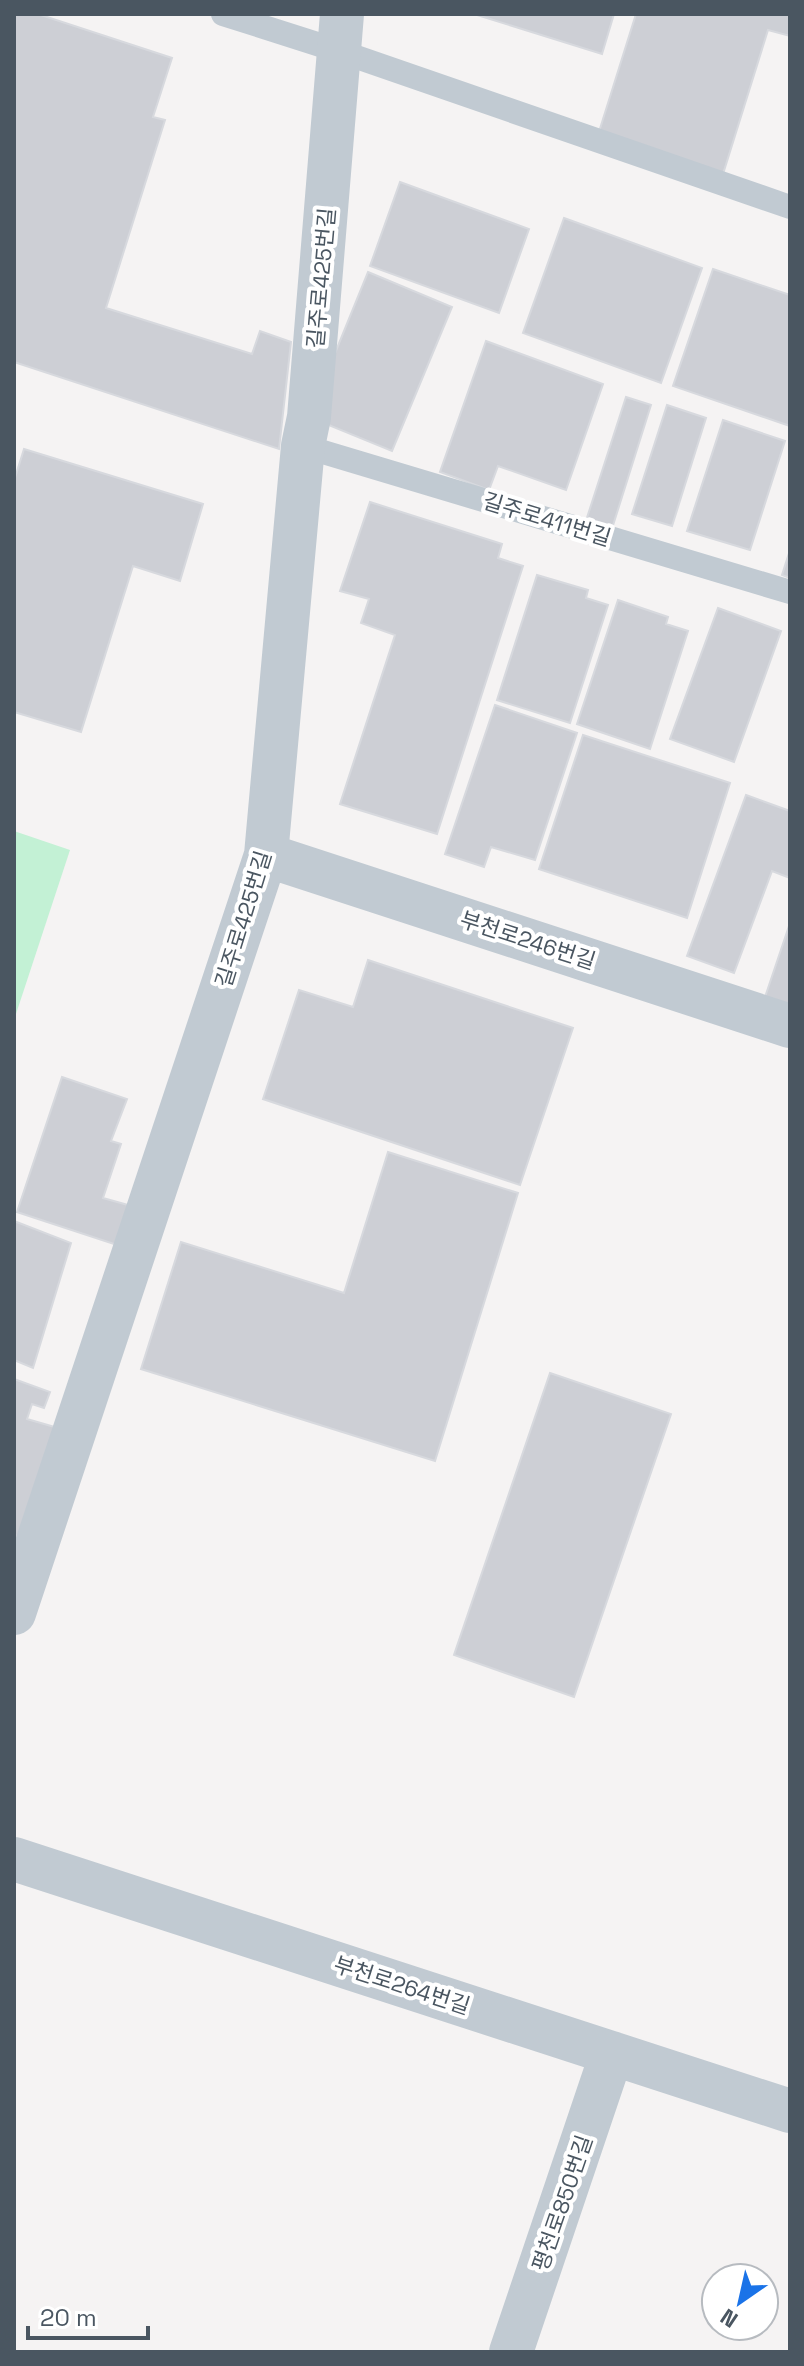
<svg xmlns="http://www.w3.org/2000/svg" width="804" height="2366" font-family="'Space Grotesk','Noto Sans KR',sans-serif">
  <rect width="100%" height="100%" fill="#f5f3f3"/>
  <path fill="#c3f1d5" d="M14,831l56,19 -56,170z"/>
  <path fill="#cdcfd5" stroke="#d7d9de" stroke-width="2" d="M14,14h24l134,44 -19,59 12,3 -59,188 146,46 8,-23 31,11 -12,107 -265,-87z
    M474,14h140l-12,40z
    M636,14h154v22l-22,-6 -45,144 -125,-39z
    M400,182l129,47 -30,84 -129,-47z
    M564,218l138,50 -41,115 -138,-50z
    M713,269l77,26v131l-117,-40z
    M368,272l84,35 -60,144 -83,-34z
    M486,341l117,43 -37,106 -68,-24 -9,24 -49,-18z
    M626,397l25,8 -42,133 -26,-8z
    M667,405l39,13 -34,108 -40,-12z
    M723,420l62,21 -35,109 -63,-19z
    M24,449l179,55 -23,77 -47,-15 -52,166 -67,-20v-231z
    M370,502l132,42 -4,14 25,8 -86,268 -97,-30 55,-169 -34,-12 8,-24 -29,-8z
    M790,550v28l-8,-3z
    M537,575l51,15 -2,8 22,7 -38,118 -73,-23z
    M618,600l50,17 -2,7 22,7 -38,118 -73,-25z
    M718,608l63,23 -47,131 -64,-23z
    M495,705l82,28 -42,127 -44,-13 -7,20 -39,-13z
    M583,735l147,48 -43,135 -148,-49z
    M746,795l44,16v67l-18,-7 -38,102 -47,-17z
    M790,923v85l-26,-8z
    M368,960l205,68 -53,157 -257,-86 36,-109 54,17z
    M62,1077l65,22 -16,42 10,3 -18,54 25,7 -11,40 -100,-33z
    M388,1152l130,41 -83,268 -294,-92 40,-127 163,51z
    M14,1221l57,22 -38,125 -19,-8z
    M550,1373l121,41 -97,283 -120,-42z
    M14,1379l36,13 -6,16 -12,-4 -5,15 31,9 -33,110 -11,-3z"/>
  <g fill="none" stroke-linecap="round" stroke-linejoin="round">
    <path stroke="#c1cad2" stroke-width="24" d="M223,14l116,37 451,156
      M303,446l487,146"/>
    <path stroke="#c1cad2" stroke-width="44" d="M266,855l524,171
      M14,1613l252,-758 37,-409 6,-29 33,-403
      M14,1859l776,252
      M511,2352l101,-299"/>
  </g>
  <g text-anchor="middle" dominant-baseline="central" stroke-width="8" stroke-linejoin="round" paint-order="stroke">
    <g font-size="22" fill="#4a5661" stroke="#fff">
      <text transform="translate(321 278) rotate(-85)">길주로425번길</text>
      <text transform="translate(547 519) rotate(17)">길주로411번길</text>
      <text transform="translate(243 919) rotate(-73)">길주로425번길</text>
      <text transform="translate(528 940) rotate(18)">부천로246번길</text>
      <text transform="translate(402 1985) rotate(18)">부천로264번길</text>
      <text transform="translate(562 2203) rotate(-71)">평천로850번길</text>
    </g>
  </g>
  <rect width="804" height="2366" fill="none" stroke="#4a5661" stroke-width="32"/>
  <g transform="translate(740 2302) rotate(214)"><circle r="38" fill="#ffffff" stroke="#b7bbc0" stroke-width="2"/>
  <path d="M0-6L14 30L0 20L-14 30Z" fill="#1a73e8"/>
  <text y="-12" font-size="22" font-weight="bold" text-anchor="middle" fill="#4a5661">N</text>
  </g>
  <path d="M28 2326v12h120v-12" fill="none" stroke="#4a5661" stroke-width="4"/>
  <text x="40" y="2326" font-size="24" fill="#4a5661" stroke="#ffffff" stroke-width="6" paint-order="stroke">20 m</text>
</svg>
